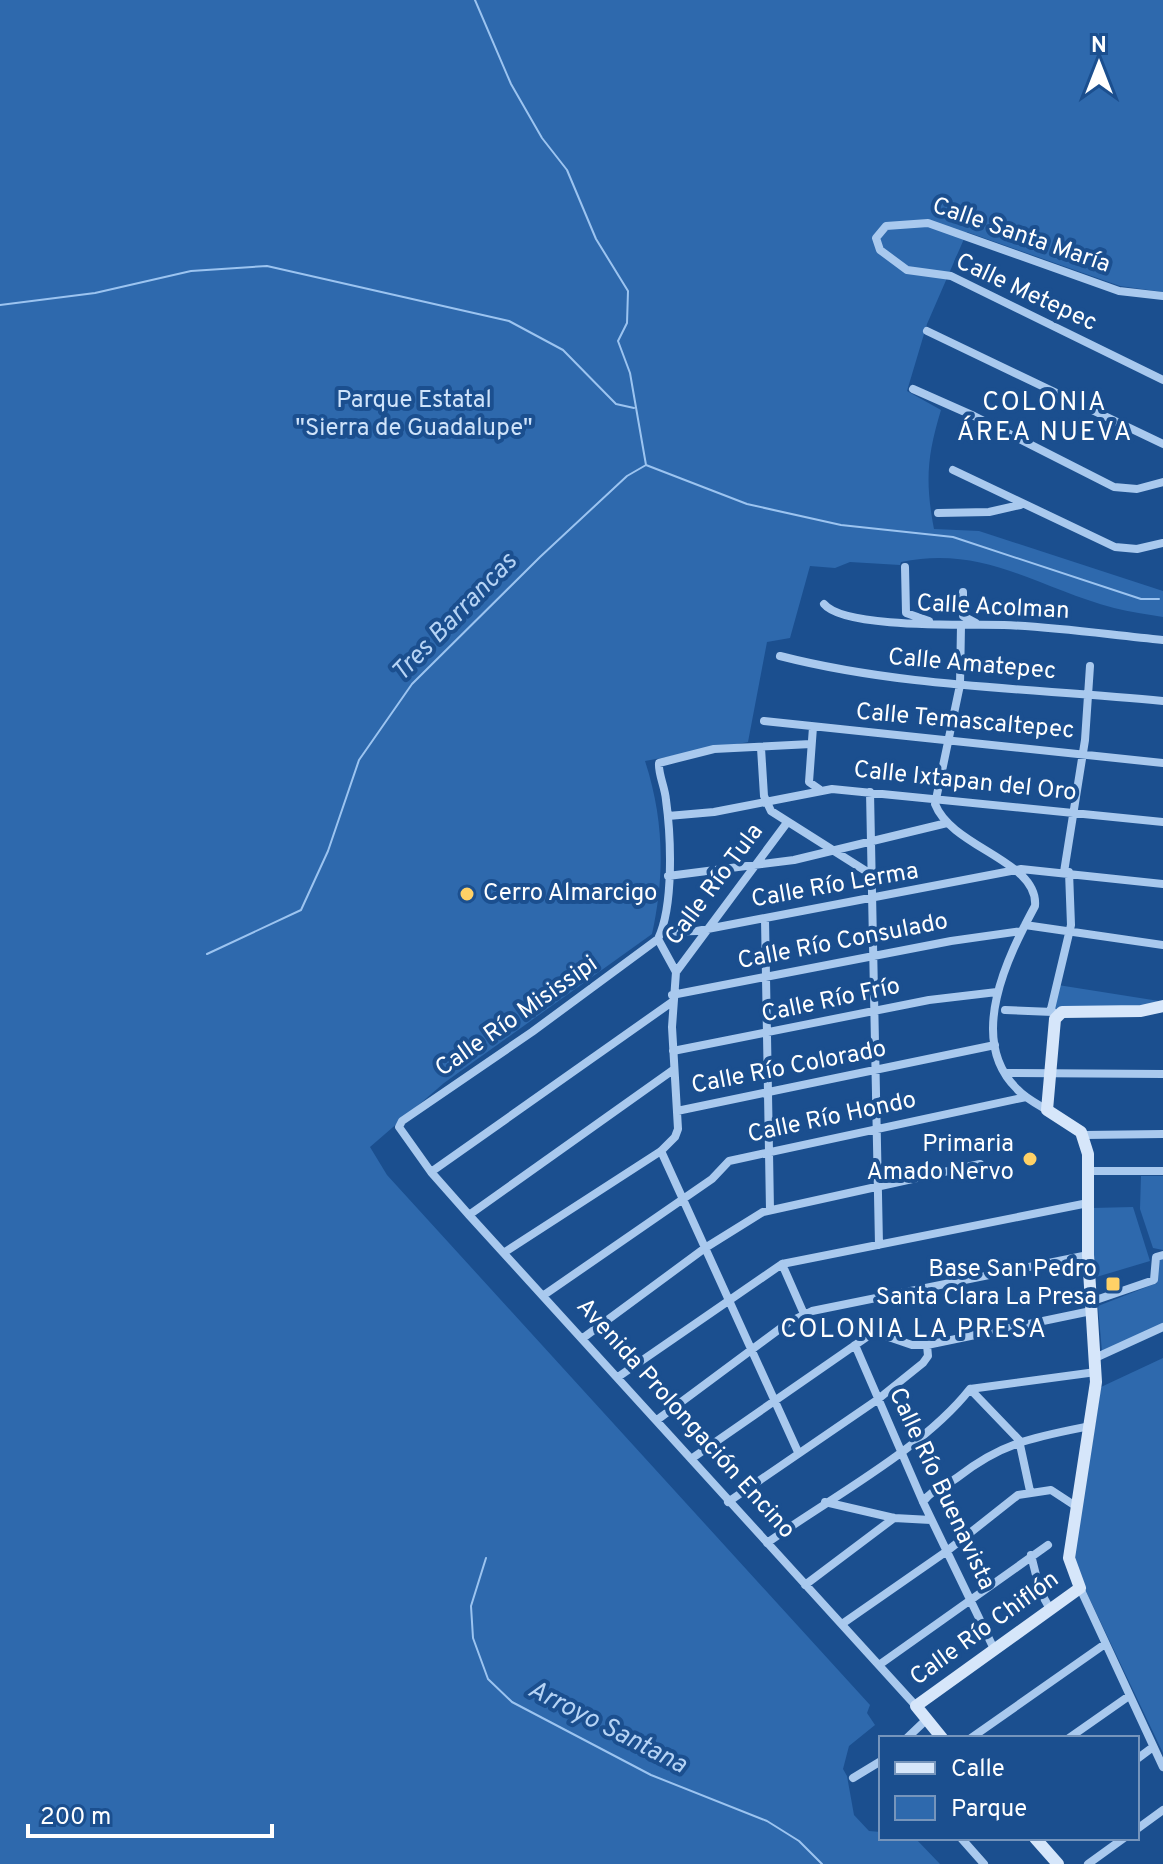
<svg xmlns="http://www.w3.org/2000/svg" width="1163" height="1864" font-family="Overpass,sans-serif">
  <rect width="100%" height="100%" fill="#1b4f8f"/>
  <path fill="#2e69ad" d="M0,0h1163v292l-43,-6 -153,-54 -40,92 -20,67 34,19c-14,46 -16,72 -7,119l45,2 184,60v26c-16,-3 -33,-5 -49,-9 -76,-20 -129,-63 -213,-46l-1,3 -50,-3 -15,6 -25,-2 -20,72 -23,4 -19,100 -103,19c19,58 20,114 7,173l-208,149 -74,64 17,28 483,530 -3,8 8,12 -26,21 -6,23 4,7 7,39 15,16 12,1v6h34l25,26h-940z
    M1058,985l101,16 -26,10 -85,1z
    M1141,1176h22v74l-10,-2 -13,-39z
    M1133,1207l17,54 -57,17 -1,-70z
    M1158,1257l5,1v66l-61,28 -4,-46 59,-23z
    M1163,1358v395l-90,-189 28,-177z"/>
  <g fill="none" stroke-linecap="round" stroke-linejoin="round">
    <path stroke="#9cc4f0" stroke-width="2" d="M475,0l36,84 31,54 25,32 29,69 32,52 -1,32 -9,18 12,32 16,92
      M0,305l95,-12 96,-22 76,-5 242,55 54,29 53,54 18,4
      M207,954l94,-44 27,-59 31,-91 53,-76 128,-127 87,-81 19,-11 101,39 94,21 112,12 188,62h18
      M486,1558l-15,48 2,32 15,41 24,23 139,73 116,46 32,20 23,23"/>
    <path stroke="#a9c9ee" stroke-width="8" d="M1163,296l-44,-5 -191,-68 -42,3 -10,12 4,12 27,20 44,6 212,104
      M927,331l236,113
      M913,389l61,27 140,71 23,2 26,-7
      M953,470l162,77 22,2 26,-6
      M938,513l51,-1 31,-7
      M905,567l1,46 23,8
      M963,592v24l13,7
      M824,604c20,25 146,20 180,21 53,2 106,10 159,15
      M961,625l-1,60 -25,119c17,44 104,57 100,102 -27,50 -69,133 -18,183 8,9 20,15 30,21
      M780,656c125,32 255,32 383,45
      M764,721l399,42
      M813,727l-4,55 10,7
      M811,744l-97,5 -55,14c-1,11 6,24 7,37 5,36 8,106 -8,139l-126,93 -130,89 -3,6 32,45 38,43 447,491
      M761,748l3,48 7,15 98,62
      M870,792l9,453
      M668,816l46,-4 118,-23 331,33
      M1064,872l21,-132 5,-74
      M668,876l126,-16 153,-37
      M765,919l5,291
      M1025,925l138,20
      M661,932l36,-1 324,-62 142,15
      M658,939l18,33
      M672,995l279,-54 71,-10
      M1051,1009l20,-84 -2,-53
      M1005,1010l48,2
      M673,1051l256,-51 68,-8
      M1006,1073l157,1
      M677,1111l318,-66
      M1084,1135l79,-1
      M661,1151l137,301
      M1088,1171h75
      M431,1172l241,-170
      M469,1215l204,-145
      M505,1252l156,-101 14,-14 3,-8 -6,-102 4,-55 110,-148
      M782,1264l22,50
      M544,1295l168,-116 17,-18 297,-64
      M1090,1302l64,-22 2,-23 7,-2
      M583,1338l122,-90 58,-36 217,-48
      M855,1345l68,157 71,147
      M1095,1358l68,-31
      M618,1377l164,-113 306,-61
      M970,1389l49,51 11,51
      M657,1420l132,-98 23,-11 276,-56
      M691,1459l183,-127 38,13h15l164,-34
      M728,1502l149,-102 46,-37 5,-7 -1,-11
      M825,1502l69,16 37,2
      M923,1502c10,-14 22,-15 35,-25 45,-35 77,-40 132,-51
      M767,1543c63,-45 156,-94 203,-154l126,-17
      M1031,1555l9,36 10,18
      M805,1585l89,-67
      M1080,1588l83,179
      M842,1624l105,-73 71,-56 33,-5 26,17
      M879,1665l169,-120
      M907,1738l20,-19
      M971,1738l134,-94
      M1069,1738l60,-42
      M1137,1759l16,-12
      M853,1778l28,-17
      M1137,1829l26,-19
      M961,1838l23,26
      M1088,1864l36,-26"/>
    <path stroke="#d6e6fa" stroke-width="12" d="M942,1738l-26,-32 164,-118 -11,-30 27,-176 -8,-127v-101l-7,-22 -34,-22 8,-91 7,-7 79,-1 22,-5
      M1035,1838l23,26"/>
  </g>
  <g fill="#ffd166" stroke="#1b4f8f" stroke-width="3">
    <circle cx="467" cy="894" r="8"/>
    <circle cx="1030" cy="1159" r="8"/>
    <rect x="1105" y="1276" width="16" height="16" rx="4"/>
  </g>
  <g text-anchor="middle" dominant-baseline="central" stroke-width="8" stroke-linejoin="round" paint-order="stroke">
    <g font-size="24" fill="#fff" stroke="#1b4f8f">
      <text transform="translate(1021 236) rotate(19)">Calle Santa María</text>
      <text transform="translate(1026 293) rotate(25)">Calle Metepec</text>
      <text transform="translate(993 608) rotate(3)">Calle Acolman</text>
      <text transform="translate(972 665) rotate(5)">Calle Amatepec</text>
      <text transform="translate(965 722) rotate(5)">Calle Temascaltepec</text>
      <text transform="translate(965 782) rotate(6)">Calle Ixtapan del Oro</text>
      <text transform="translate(715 885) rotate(-53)">Calle Río Tula</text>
      <text transform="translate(835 886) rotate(-10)">Calle Río Lerma</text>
      <text transform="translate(843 942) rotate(-11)">Calle Río Consulado</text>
      <text transform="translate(831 1001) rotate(-12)">Calle Río Frío</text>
      <text transform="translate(517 1017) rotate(-35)">Calle Río Misissipi</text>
      <text transform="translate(789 1068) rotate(-11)">Calle Río Colorado</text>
      <text transform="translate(832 1118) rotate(-12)">Calle Río Hondo</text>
      <text transform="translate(685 1419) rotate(48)">Avenida Prolongación Encino</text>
      <text transform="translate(941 1489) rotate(65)">Calle Río Buenavista</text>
      <text transform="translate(985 1629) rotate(-36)">Calle Río Chiflón</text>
    </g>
    <g font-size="24" fill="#cfe3fa" stroke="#1b4f8f">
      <text x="414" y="401">Parque Estatal<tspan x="414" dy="28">"Sierra de Guadalupe"</tspan></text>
    </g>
    <g font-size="24" fill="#fff" stroke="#1b4f8f" text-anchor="end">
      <text x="483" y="894" text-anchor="start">Cerro Almarcigo</text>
      <text x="1014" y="1145">Primaria<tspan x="1014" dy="28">Amado Nervo</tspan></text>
      <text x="1097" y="1270">Base San Pedro<tspan x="1097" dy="28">Santa Clara La Presa</tspan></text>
    </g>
    <g font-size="26" letter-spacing="2" fill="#fff" stroke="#1b4f8f">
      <text x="1045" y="403">COLONIA<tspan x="1045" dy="30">ÁREA NUEVA</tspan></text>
      <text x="914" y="1330">COLONIA LA PRESA</text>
    </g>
    <g font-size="26" font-style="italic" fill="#b5d3f5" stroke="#1b4f8f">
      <text transform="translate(455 618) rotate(-46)">Tres Barrancas</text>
      <text transform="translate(607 1728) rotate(27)">Arroyo Santana</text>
    </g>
  </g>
  <rect x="879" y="1736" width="260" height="104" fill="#1b4f8f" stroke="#7695bc" stroke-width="2"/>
  <rect x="895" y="1762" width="40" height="12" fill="#d6e6fa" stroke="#7695bc" stroke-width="2"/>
  <text x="951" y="1776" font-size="24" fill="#ffffff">Calle</text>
  <rect x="895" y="1796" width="40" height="24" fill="#2e69ad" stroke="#7695bc" stroke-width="2"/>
  <text x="951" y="1816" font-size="24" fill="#ffffff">Parque</text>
  <g transform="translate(1099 64)" stroke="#1b4f8f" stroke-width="6" paint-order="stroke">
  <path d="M0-6L14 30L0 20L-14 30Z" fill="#ffffff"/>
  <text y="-12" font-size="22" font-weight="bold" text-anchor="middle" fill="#ffffff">N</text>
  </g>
  <path d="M28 1824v12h244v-12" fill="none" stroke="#ffffff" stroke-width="4"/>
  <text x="40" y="1824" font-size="24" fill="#ffffff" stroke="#1b4f8f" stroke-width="6" paint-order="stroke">200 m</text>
</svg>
